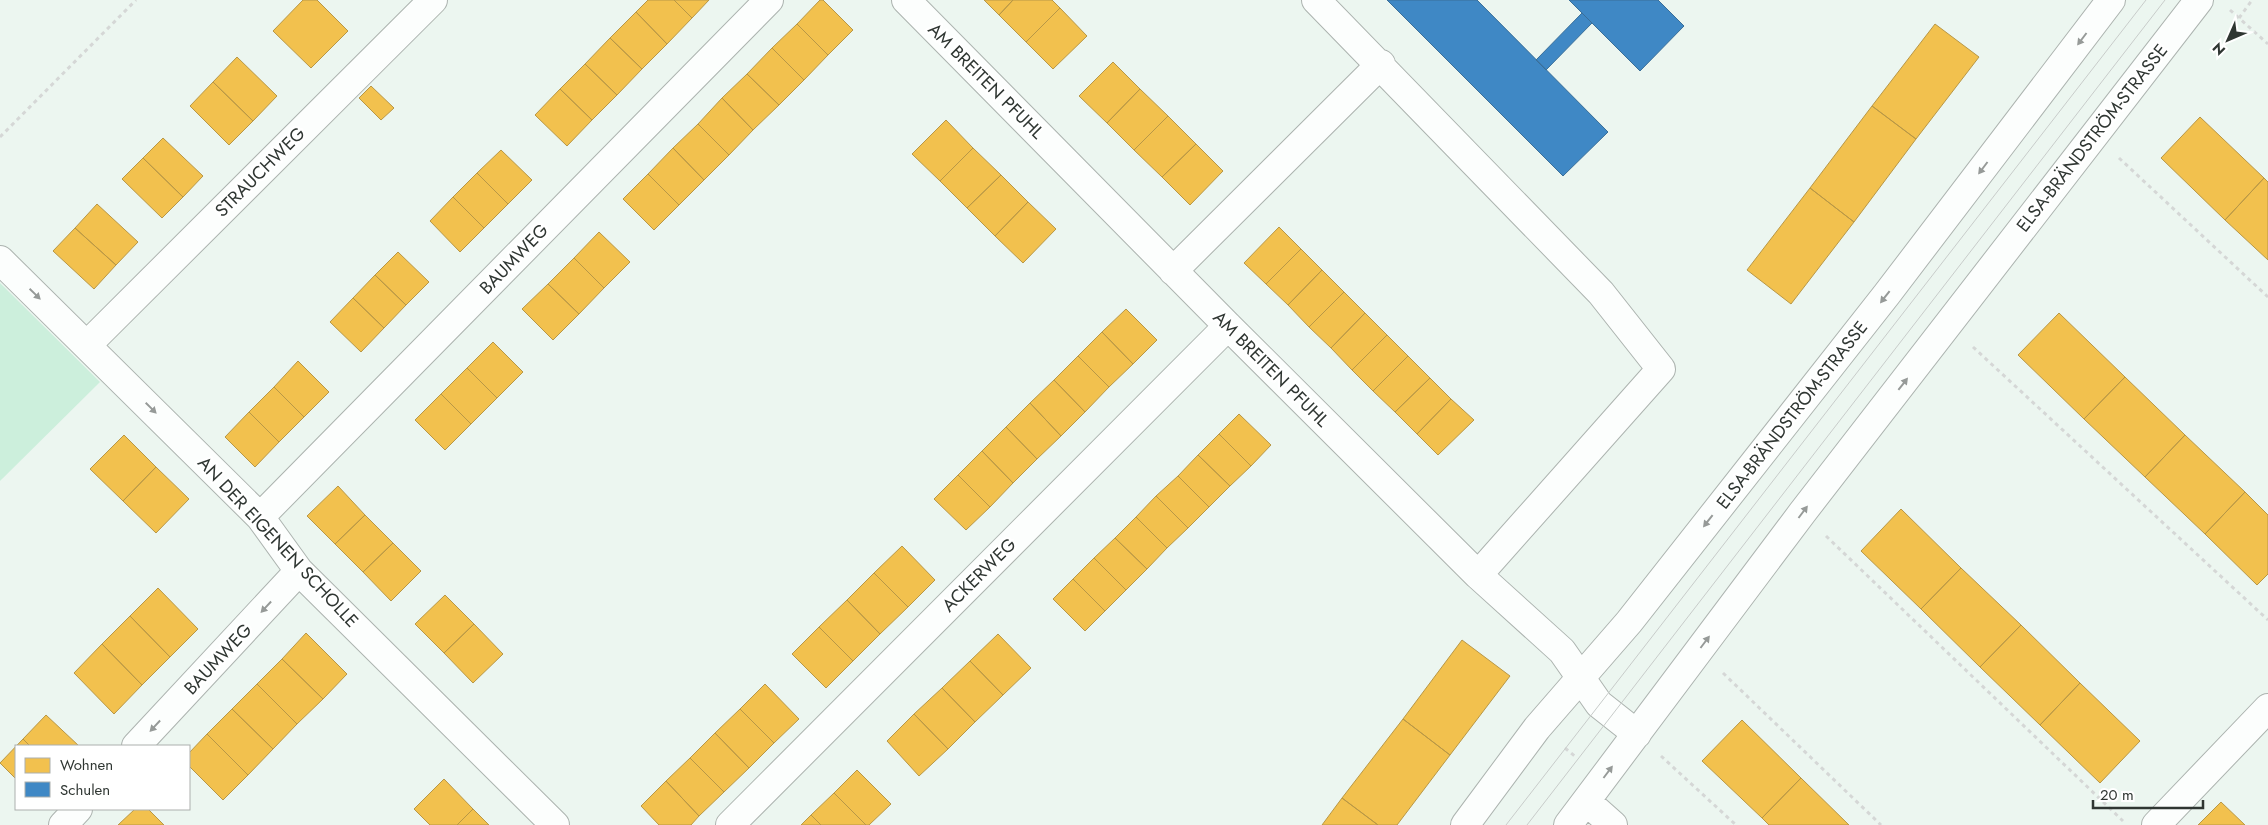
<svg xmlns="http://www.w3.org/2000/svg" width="2268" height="825" font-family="Jost,sans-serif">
  <rect width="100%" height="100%" fill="#ecf6f0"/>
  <path fill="#ccefdc" d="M0,283l100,99 -100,99z"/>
  <path fill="#f2c14e" stroke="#b89746" d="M303,0h14l31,31 -37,37 -38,-37z
    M648,0h26l18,18 -25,26 -31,-32z
    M674,0h35l-17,18z
    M820,0h3l30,30 -25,25 -31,-31z
    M984,0h29l-14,15z
    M1013,0h39l8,8 -34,34 -27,-27z
    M1060,8l27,28 -34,33 -27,-27z
    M636,12l31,32 -25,25 -32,-31z
    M797,24l31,31 -24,25 -32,-32z
    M1935,24l44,33 -63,82 -44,-33z
    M610,38l32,31 -25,26 -32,-31z
    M772,48l32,32 -25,25 -32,-31z
    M237,57l40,39 -24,25 -40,-39z
    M1113,62l27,27 -33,34 -28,-27z
    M585,64l32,31 -25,25 -32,-31z
    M747,74l32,31 -26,25 -31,-32z
    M213,82l40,39 -24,24 -39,-39z
    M371,86l23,22 -13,12 -22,-22z
    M560,89l32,31 -25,26 -32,-31z
    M1140,89l28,27 -34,34 -27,-27z
    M722,98l31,32 -24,25 -31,-31z
    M1872,106l44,33 -62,83 -44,-34z
    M1168,116l28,28 -34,33 -28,-27z
    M2200,117l64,61 -39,42 -64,-62z
    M946,120l27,28 -33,33 -28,-27z
    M698,124l31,31 -25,25 -31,-32z
    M163,138l40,38 -20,21 -40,-39z
    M1196,144l27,27 -33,34 -28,-28z
    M673,148l31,32 -25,25 -31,-31z
    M973,148l28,27 -34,33 -27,-27z
    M501,150l31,30 -24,24 -31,-31z
    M143,158l40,39 -21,21 -40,-39z
    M477,173l31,31 -24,24 -31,-31z
    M648,174l31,31 -25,25 -31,-31z
    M1001,175l27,27 -33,34 -28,-28z
    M2264,178l4,4v78l-43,-40z
    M1810,188l44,34 -63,82 -44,-34z
    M453,197l31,31 -24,24 -30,-31z
    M1028,202l28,27 -33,34 -28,-27z
    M97,204l41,38 -22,23 -41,-37z
    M1279,227l22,22 -35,35 -22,-21z
    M75,228l41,37 -22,24 -41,-38z
    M599,232l31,30 -26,26 -30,-30z
    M1301,249l21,21 -34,35 -22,-21z
    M398,252l31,30 -23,23 -31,-30z
    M574,258l30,30 -25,26 -31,-30z
    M1322,270l22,22 -35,35 -21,-22z
    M375,275l31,30 -22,23 -31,-30z
    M548,284l31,30 -26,26 -31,-31z
    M1344,292l21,21 -34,35 -22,-21z
    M353,298l31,30 -23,24 -31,-30z
    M1126,309l31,31 -24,24 -31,-32z
    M1365,313l22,22 -35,35 -21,-22z
    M2059,313l66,64 -41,42 -66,-64z
    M1102,332l31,32 -24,23 -31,-31z
    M1387,335l21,21 -35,35 -21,-21z
    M493,342l30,30 -26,26 -30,-30z
    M1078,356l31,31 -24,25 -31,-32z
    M1408,356l22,22 -35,34 -22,-21z
    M298,361l31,31 -25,25 -30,-30z
    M467,368l30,30 -26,26 -30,-30z
    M2125,377l60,58 -40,42 -61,-58z
    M1430,378l21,21 -34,35 -22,-22z
    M1054,380l31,32 -24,24 -31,-33z
    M274,387l30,30 -25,25 -30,-30z
    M441,394l30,30 -26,26 -30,-30z
    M1451,399l23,21 -36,35 -21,-21z
    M1030,403l31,33 -24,23 -31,-32z
    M249,412l30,30 -24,25 -30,-30z
    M1239,414l32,31 -20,21 -32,-32z
    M1006,427l31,32 -24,24 -31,-32z
    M1219,434l32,32 -21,20 -32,-31z
    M124,435l32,32 -33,34 -33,-32z
    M2185,435l60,57 -40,42 -60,-57z
    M982,451l31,32 -23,24 -32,-32z
    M1198,455l32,31 -21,21 -31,-31z
    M156,467l33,32 -33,34 -33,-32z
    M958,475l32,32 -24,23 -32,-31z
    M1178,476l31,31 -21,21 -32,-32z
    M338,486l27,29 -30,29 -28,-28z
    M2245,492l23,23v59l-11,11 -52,-51z
    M1156,496l32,32 -21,20 -31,-31z
    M1901,509l60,59 -40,41 -60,-58z
    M365,515l28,28 -30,29 -28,-28z
    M1136,517l31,31 -20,21 -32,-31z
    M1115,538l32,31 -21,21 -32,-32z
    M393,543l28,28 -30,30 -28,-29z
    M902,546l33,34 -27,27 -34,-34z
    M1094,558l32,32 -21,21 -32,-32z
    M1961,568l60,57 -41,42 -59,-58z
    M874,573l34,34 -28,27 -33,-34z
    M1073,579l32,32 -20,20 -32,-32z
    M158,588l40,41 -28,28 -40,-41z
    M445,595l29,29 -30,29 -29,-29z
    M847,600l33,34 -27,27 -34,-34z
    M130,616l40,41 -28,28 -40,-41z
    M474,624l29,30 -30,29 -29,-30z
    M2021,625l59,58 -40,42 -60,-58z
    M819,627l34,34 -27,27 -34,-34z
    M306,633l41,41 -24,25 -41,-40z
    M998,634l33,34 -28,27 -33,-34z
    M1462,640l48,36 -60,79 -47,-36z
    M102,644l40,41 -28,29 -40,-41z
    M282,659l41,40 -26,25 -40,-40z
    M970,661l33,34 -28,27 -33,-34z
    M2080,683l60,58 -40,42 -60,-58z
    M257,684l40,40 -24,25 -41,-40z
    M765,684l34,35 -25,24 -34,-34z
    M942,688l33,34 -27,27 -34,-35z
    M232,709l41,40 -25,26 -41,-41z
    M740,709l34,34 -25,25 -34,-35z
    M914,714l34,35 -29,27 -32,-35z
    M46,715l33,31h-49l-7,-7z
    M1403,719l47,36 -53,70h-19l-36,-27z
    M1742,720l59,58 -39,40 -60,-57z
    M715,733l34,35 -25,24 -34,-34z
    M207,734l41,41 -25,25 -34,-34v-13z
    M23,739l7,7h-14v33l-16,-16z
    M690,758l34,34 -25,24 -33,-35z
    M857,770l34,34 -22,21h-3l-32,-32z
    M1801,778l48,47h-80l-7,-7z
    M444,779l29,30 -16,16h-27l-16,-16z
    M666,781l33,35 -8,9h-32l-18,-19z
    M834,793l32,32h-45l-10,-10z
    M1342,798l36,27h-56z
    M2221,802l24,23h-47z
    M135,809h13l16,16h-46z
    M473,809l16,16h-32z
    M811,815l10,10h-20z"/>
  <path fill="#3f88c5" stroke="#3a6f99" d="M1387,0h90l131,132 -45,44z
    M1569,0h89l26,26 -44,45z
    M1582,13l10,10 -46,47 -10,-10z"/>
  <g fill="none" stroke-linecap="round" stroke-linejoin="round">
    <defs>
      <path id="minor" d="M906,0l322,326 250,249 84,76 37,53 38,30
        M1316,0l285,293 60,76 -183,206
        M0,260l260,257 39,54 256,254
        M1173,271l208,-207
        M87,345l346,-345
        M260,517l509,-517
        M136,746l163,-175
        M1586,801l27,24
        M63,825l15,-16
        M730,825l498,-499
        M1465,825l72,-97 92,-106 258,-328 224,-294
        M1568,825l234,-312 397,-513
        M2156,825l112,-117"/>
    </defs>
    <use href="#minor" stroke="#acb3af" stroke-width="30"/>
    <path stroke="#d5d7d6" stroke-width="3" stroke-dasharray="4 4" stroke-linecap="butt" d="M2230,10l38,34
      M2239,18l13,-18
      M0,137l136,-137
      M2119,158l149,139
      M1973,347l295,273
      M1826,536l297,285
      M1723,673l158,152
      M1565,748l12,10
      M1661,756l75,69"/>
    <use href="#minor" stroke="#fcfefd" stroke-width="28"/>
    <path stroke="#c8ccca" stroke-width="1" d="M1506,825l640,-825
      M1527,825l638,-825"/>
  </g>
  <defs><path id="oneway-solid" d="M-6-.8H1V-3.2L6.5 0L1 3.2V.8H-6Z" transform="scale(1.25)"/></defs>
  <g fill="#969a98">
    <use href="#oneway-solid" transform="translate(2082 39) rotate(127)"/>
    <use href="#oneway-solid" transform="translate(1983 168) rotate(127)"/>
    <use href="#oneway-solid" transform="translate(35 294) rotate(44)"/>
    <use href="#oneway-solid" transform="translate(1885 297) rotate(128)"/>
    <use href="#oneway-solid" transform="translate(1903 384) rotate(-52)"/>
    <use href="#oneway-solid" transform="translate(151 408) rotate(45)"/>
    <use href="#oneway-solid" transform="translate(1803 512) rotate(-53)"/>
    <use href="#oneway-solid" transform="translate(1708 521) rotate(128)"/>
    <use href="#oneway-solid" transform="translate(266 607) rotate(133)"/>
    <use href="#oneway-solid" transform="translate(1705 642) rotate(-53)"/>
    <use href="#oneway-solid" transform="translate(155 726) rotate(133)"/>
    <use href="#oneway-solid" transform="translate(1608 772) rotate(-53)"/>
  </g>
  <g text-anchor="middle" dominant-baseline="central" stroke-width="5" stroke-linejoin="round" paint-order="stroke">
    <g font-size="18" fill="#2f3632" stroke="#fff">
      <text transform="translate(986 81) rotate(45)">AM BREITEN PFUHL</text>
      <text transform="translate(2092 138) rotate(-52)">ELSA-BRÄNDSTRÖM-STRASSE</text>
      <text transform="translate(260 172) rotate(-45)">STRAUCHWEG</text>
      <text transform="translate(514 259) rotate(-46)">BAUMWEG</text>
      <text transform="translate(1271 369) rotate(45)">AM BREITEN PFUHL</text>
      <text transform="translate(1792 415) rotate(-52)">ELSA-BRÄNDSTRÖM-STRASSE</text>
      <text transform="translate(278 542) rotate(47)">AN DER EIGENEN SCHOLLE</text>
      <text transform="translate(979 575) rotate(-45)">ACKERWEG</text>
      <text transform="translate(218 659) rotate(-47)">BAUMWEG</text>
    </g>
  </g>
  <rect x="15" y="745" width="175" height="65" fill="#ffffff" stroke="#acafad"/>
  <rect x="25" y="758" width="25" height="15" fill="#f2c14e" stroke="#acafad"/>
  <text x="60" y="770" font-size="15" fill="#2f3632">Wohnen</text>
  <rect x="25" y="782" width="25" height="15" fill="#3f88c5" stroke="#acafad"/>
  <text x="60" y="795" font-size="15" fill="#2f3632">Schulen</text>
  <g transform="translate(2228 40) rotate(225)" stroke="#ffffff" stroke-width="4" paint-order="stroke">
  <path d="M0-4L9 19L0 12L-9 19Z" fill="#2f3632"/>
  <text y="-8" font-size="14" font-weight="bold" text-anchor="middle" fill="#2f3632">N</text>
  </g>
  <path d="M2093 800v8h110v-8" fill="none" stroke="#2f3632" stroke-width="2.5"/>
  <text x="2100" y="800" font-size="15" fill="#2f3632" stroke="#ffffff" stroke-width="4" paint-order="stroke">20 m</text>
</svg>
